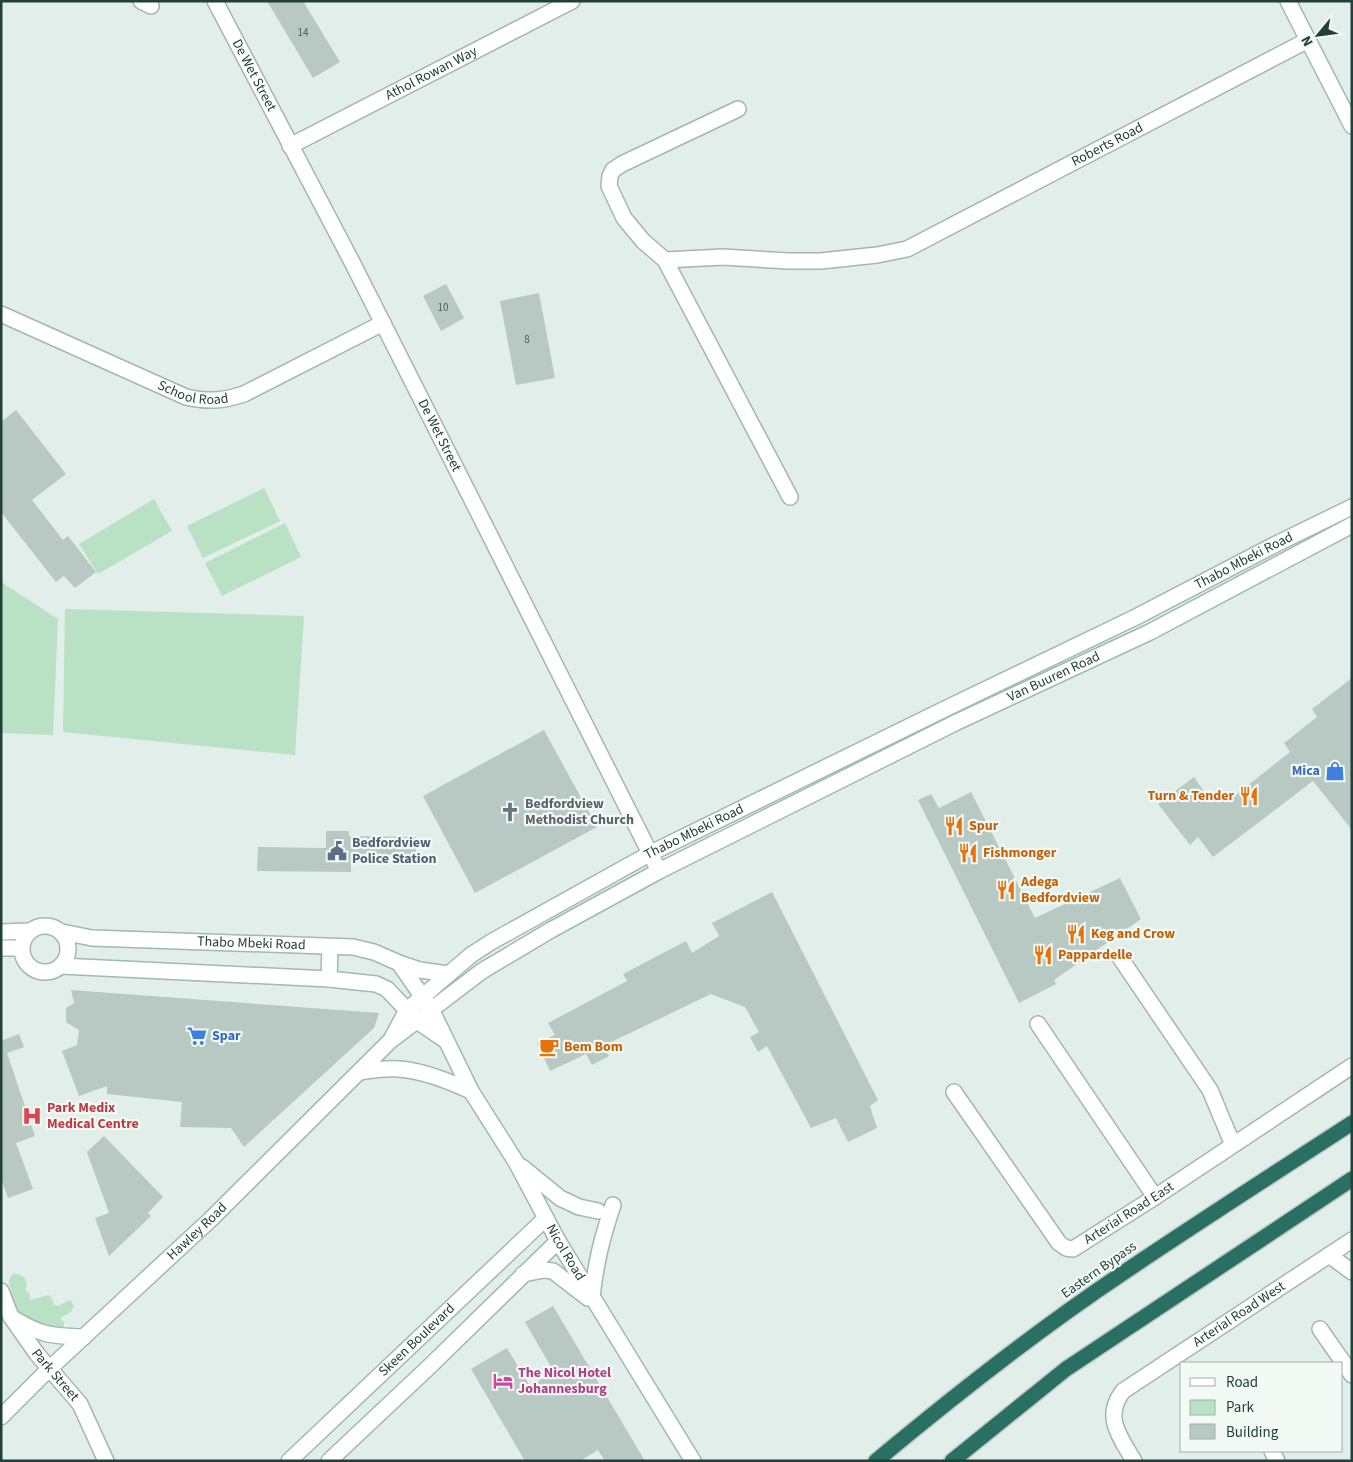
<svg xmlns="http://www.w3.org/2000/svg" width="1353" height="1462" font-family="'Source Sans 3',sans-serif">
  <rect width="100%" height="100%" fill="#e2eee9"/>
  <path fill="#b9e1c4" d="M264,488l16,33 -77,37 -16,-32z
    M154,499l18,32 -74,43 -19,-30z
    M285,523l16,34 -79,39 -17,-33z
    M1,582l57,37 -5,116 -52,-2z
    M65,609l239,7 -9,139 -232,-23z
    M14,1273l6,2 5,3 2,7 -2,5 5,4v6l19,-5 3,4 2,6 5,1 10,-6 3,2 2,4 -4,7 -10,5 4,4v5l-3,3 -38,-8 -8,-13v-4l-7,-9 3,-7c-3,-7 -3,-11 3,-16z"/>
  <path fill="#b7c9c2" d="M267,1h36l37,61 -27,16z
    M446,284l18,34 -23,13 -18,-35z
    M539,293l16,85 -39,7 -16,-84z
    M16,410l50,64 -34,26 31,40 5,-4 28,36 -21,16 -11,-12 -8,6 -55,-70v-90z
    M1352,678v152l-39,-49 -100,76 -15,-20 -8,8 -32,-41 36,-27 13,19 25,2 58,-46 -6,-9 33,-26 -5,-8z
    M544,730l53,97 -122,66 -52,-97z
    M971,792l64,126 85,-40 21,41 -87,61 2,4 -37,19 -101,-203 13,-6 8,14z
    M326,831h23v5l67,1v18h-65v17l-94,-1 1,-24 68,1z
    M772,892l106,208 -8,6 7,22 -29,14 -12,-24 -25,10 -44,-82 -9,6 -8,-15 9,-5 -14,-25 -34,-13 -108,52 6,10 -17,9 -6,-11 -36,17 -13,-28 18,-8 -7,-12 79,-42 -4,-7 63,-33 6,12 27,-17 -7,-13z
    M71,990l308,23 -5,15 -130,119 -13,-19 -51,-1 2,-25 -75,-8v-8l-28,10 -17,-45 15,-6 2,-15 -13,-8v-14l8,-5z
    M19,1034l5,13 -17,6 28,83 -19,7 17,46 -25,9 -7,-19v-138z
    M104,1136l59,61 -15,16 3,3 -42,40 -14,-38 14,-5 -22,-61z
    M553,1306l92,155h-40l-7,-11 -18,11h-55l-54,-92 36,-21 23,38 24,-14 -29,-50z"/>
  <g fill="none" stroke-linecap="round" stroke-linejoin="round">
    <defs>
      <g id="street">
        <path d="M141,1l10,5"/>
        <path id="s1" d="M215,1l137,261 307,609"/>
        <path d="M738,109l-116,55 -9,6 -3,6 -1,10 15,32 19,23 22,19 125,237"/>
        <path id="s2" d="M290,146l282,-145"/>
        <path id="s3" d="M665,260l58,-3 65,4h33l56,-6 30,-6 401,-209"/>
        <path id="s4" d="M1,314l185,83c22,5 36,4 58,-3l139,-71"/>
        <path d="M1121,959l89,131 23,55"/>
        <path d="M1038,1024l117,173"/>
        <path id="s5" d="M954,1092l105,151 7,5 7,1 82,-52 197,-131"/>
        <path d="M1329,1255l23,17"/>
        <path id="s6" d="M1,1291l10,26 26,37 43,50 26,57"/>
        <path d="M1320,1329l32,46"/>
        <path d="M1272,1451l5,10"/>
        <path id="s7" d="M1134,1461c-14,-24 -31,-44 -11,-70l229,-151"/>
      </g>
      <g id="secondary">
        <path d="M1288,1l64,125"/>
        <circle cx="45" cy="949" r="23"/>
        <path d="M1,932l29,-1"/>
        <path id="s8" d="M62,932l30,6 261,9 21,5 25,11 32,46 40,82 45,71 42,79 135,220"/>
        <path d="M1,948h20"/>
        <path d="M399,963l21,7 28,4"/>
        <path d="M61,966l268,13 47,5 11,5 30,32 28,19"/>
        <path d="M329,979l1,-32"/>
        <path id="s9" d="M392,1038l15,-28 64,-55 20,-13 160,-89 300,-147 185,-89 140,-73 76,-37"/>
        <path d="M359,1072c13,-2 27,-4 40,-3 25,2 49,12 72,22"/>
        <path d="M522,1167l38,31 19,9 19,4"/>
        <path d="M523,1274l21,-4 9,1 35,27"/>
        <path d="M592,1297c4,-36 10,-59 21,-92"/>
        <path d="M11,1317c29,18 39,19 73,20"/>
        <path id="s10" d="M1,1417l48,-48 162,-150 179,-178 92,-70 69,-41 108,-59 298,-149 193,-90 202,-107"/>
        <path id="s11" d="M289,1461l257,-243"/>
        <path d="M329,1461l101,-95 128,-125"/>
      </g>
      <path id="highway" d="M876,1461c79,-66 159,-129 244,-186 77,-52 155,-102 232,-152
        M952,1461l114,-92 286,-190"/>
    </defs>
    <use href="#street" stroke="#a4b6b0" stroke-width="18"/>
    <use href="#secondary" stroke="#9fbab1" stroke-width="18"/>
    <use href="#highway" stroke="#c1cac7" stroke-width="18"/>
    <use href="#street" stroke="#fff" stroke-width="15"/>
    <use href="#secondary" stroke="#fff" stroke-width="15"/>
    <use href="#highway" stroke="#296f62" stroke-width="15"/>
  </g>
  <defs>
    <symbol id="shop-bare" viewBox="-9 -9 18 18"><path d="M-5-2.5h2.3a2.7 3.5 0 0 1 5.4 0H5L5.5 6h-11ZM-1.5-2.5h3a1.5 2.3 0 0 0-3 0Z" fill="#3f7fe0" stroke="#f3faf6" stroke-width="2.5" paint-order="stroke"/></symbol>
    <symbol id="restaurant-bare" viewBox="-9 -9 18 18"><path d="M-5-6h1v4h1v-4h1v4h1v-4h1v5L-1.5 .5V6h-2V.5L-5-1ZM5-6V6H3V1.5H1.5Q1.5-4 5-6Z" fill="#e8710a" stroke="#f3faf6" stroke-width="2.5" paint-order="stroke"/></symbol>
    <symbol id="church-bare" viewBox="-9 -9 18 18"><path d="M-1.2-6h2.4v3.5h3.3v2.4h-3.3V6h-2.4V-.1h-3.3v-2.4h3.3Z" fill="#6b7280" stroke="#f3faf6" stroke-width="2.5" paint-order="stroke"/></symbol>
    <symbol id="civic-bare" viewBox="-9 -9 18 18"><path d="M-.6-6.5H3V-4.5H.6V-3L4-1V1h2V6H-6V1h2V-1L-.6-3ZM-1.2 2.5V6h2.4V2.5Z" fill="#5c6f8a" stroke="#f3faf6" stroke-width="2.5" paint-order="stroke"/></symbol>
    <symbol id="supermarket-bare" viewBox="-9 -9 18 18"><path d="M-6-5.5h2.5l.6 2H6L4.5 2H-2.5L-4.4-4H-6ZM-1.5 3.2a1.3 1.3 0 1 0 .1 0ZM3 3.2a1.3 1.3 0 1 0 .1 0Z" fill="#3f7fe0" stroke="#f3faf6" stroke-width="2.5" paint-order="stroke"/></symbol>
    <symbol id="cafe-bare" viewBox="-9 -9 18 18"><path d="M-5.5-4.5H6V0H3Q3 3.5 0 3.5H-2.5Q-5.5 3.5-5.5 0ZM3-3.2v2h1.7v-2ZM-6 4.5H4V6H-6Z" fill="#e8710a" stroke="#f3faf6" stroke-width="2.5" paint-order="stroke"/></symbol>
    <symbol id="hospital-bare" viewBox="-9 -9 18 18"><path d="M-5-5h3v3.5h4V-5h3V5h-3V1.5h-4V5h-3Z" fill="#e0444e" stroke="#f3faf6" stroke-width="2.5" paint-order="stroke"/></symbol>
    <symbol id="hotel-bare" viewBox="-9 -9 18 18"><path d="M-6-4.5h1.5V1H6V5H4.5V3h-9V5H-6ZM-4 0a1.8 1.8 0 1 1 3.6 0ZM.5 0V-2.5h3Q6-2.5 6 0Z" fill="#d1479c" stroke="#f3faf6" stroke-width="2.5" paint-order="stroke"/></symbol>
  </defs>
  <g fill-rule="evenodd">
    <use href="#shop-bare" x="1321" y="757" width="28" height="28"/>
    <use href="#restaurant-bare" x="1235" y="782" width="28" height="28"/>
    <use href="#church-bare" x="496" y="798" width="28" height="28"/>
    <use href="#restaurant-bare" x="940" y="812" width="28" height="28"/>
    <use href="#civic-bare" x="323" y="837" width="28" height="28"/>
    <use href="#restaurant-bare" x="954" y="839" width="28" height="28"/>
    <use href="#restaurant-bare" x="992" y="876" width="28" height="28"/>
    <use href="#restaurant-bare" x="1062" y="920" width="28" height="28"/>
    <use href="#restaurant-bare" x="1029" y="941" width="28" height="28"/>
    <use href="#supermarket-bare" x="183" y="1022" width="28" height="28"/>
    <use href="#cafe-bare" x="535" y="1033" width="28" height="28"/>
    <use href="#hospital-bare" x="18" y="1102" width="28" height="28"/>
    <use href="#hotel-bare" x="489" y="1367" width="28" height="28"/>
  </g>
  <g text-anchor="middle" dominant-baseline="central" stroke-width="4.5" stroke-linejoin="round" paint-order="stroke">
    <g font-size="11" fill="#46625a">
      <text x="303" y="32">14</text>
      <text x="443" y="307">10</text>
      <text x="527" y="339">8</text>
    </g>
    <g font-size="14" fill="#204038" stroke="#f3faf6">
      <text stroke="none"><textPath href="#s2" startOffset="159">Athol Rowan Way</textPath></text>
      <text stroke="none"><textPath href="#s1" startOffset="84">De Wet Street</textPath></text>
      <text stroke="none"><textPath href="#s3" startOffset="469">Roberts Road</textPath></text>
      <text stroke="none"><textPath href="#s4" startOffset="209">School Road</textPath></text>
      <text stroke="none"><textPath href="#s1" startOffset="489">De Wet Street</textPath></text>
      <text stroke="none"><textPath href="#s9" startOffset="984">Thabo Mbeki Road</textPath></text>
      <text stroke="none"><textPath href="#s10" startOffset="1300">Van Buuren Road</textPath></text>
      <text stroke="none"><textPath href="#s9" startOffset="371">Thabo Mbeki Road</textPath></text>
      <text stroke="none"><textPath href="#s8" startOffset="190">Thabo Mbeki Road</textPath></text>
      <text stroke="none"><textPath href="#s5" startOffset="266">Arterial Road East</textPath></text>
      <text stroke="none"><textPath href="#s10" startOffset="270">Hawley Road</textPath></text>
      <text stroke="none"><textPath href="#s8" startOffset="675">Nicol Road</textPath></text>
      <text transform="translate(1099 1270) rotate(-35)">Eastern Bypass</text>
      <text stroke="none"><textPath href="#s7" startOffset="216">Arterial Road West</textPath></text>
      <text stroke="none"><textPath href="#s11" startOffset="176">Skeen Boulevard</textPath></text>
      <text stroke="none"><textPath href="#s6" startOffset="101">Park Street</textPath></text>
    </g>
    <g font-size="14" font-weight="bold" fill="#366cbe" stroke="#f3faf6" text-anchor="end">
      <text x="1320" y="771">Mica</text>
      <text x="212" y="1036" text-anchor="start">Spar</text>
    </g>
    <g font-size="14" font-weight="bold" fill="#c56008" stroke="#f3faf6" text-anchor="start">
      <text x="1234" y="796" text-anchor="end">Turn &amp; Tender</text>
      <text x="969" y="826">Spur</text>
      <text x="983" y="853">Fishmonger</text>
      <text x="1021" y="882">Adega<tspan x="1021" dy="16">Bedfordview</tspan></text>
      <text x="1091" y="934">Keg and Crow</text>
      <text x="1058" y="955">Pappardelle</text>
      <text x="564" y="1047">Bem Bom</text>
    </g>
    <g font-size="14" font-weight="bold" fill="#5b616d" stroke="#f3faf6" text-anchor="start">
      <text x="525" y="804">Bedfordview<tspan x="525" dy="16">Methodist Church</tspan></text>
    </g>
    <g font-size="14" font-weight="bold" fill="#4e5e75" stroke="#f3faf6" text-anchor="start">
      <text x="352" y="843">Bedfordview<tspan x="352" dy="16">Police Station</tspan></text>
    </g>
    <g font-size="14" font-weight="bold" fill="#be3a42" stroke="#f3faf6" text-anchor="start">
      <text x="47" y="1108">Park Medix<tspan x="47" dy="16">Medical Centre</tspan></text>
    </g>
    <g font-size="14" font-weight="bold" fill="#b23c85" stroke="#f3faf6" text-anchor="start">
      <text x="518" y="1373">The Nicol Hotel<tspan x="518" dy="16">Johannesburg</tspan></text>
    </g>
  </g>
  <rect width="1353" height="1462" fill="none" stroke="#204038" stroke-width="5"/>
  <rect x="1180" y="1362" width="162" height="90" fill="#f3faf6" stroke="#9fb0aa"/>
  <rect x="1190" y="1378" width="25" height="8" fill="#ffffff" stroke="#9fb0aa"/>
  <text x="1226" y="1387" font-size="15" fill="#204038">Road</text>
  <rect x="1190" y="1400" width="25" height="15" fill="#b9e1c4" stroke="#9fb0aa"/>
  <text x="1226" y="1412" font-size="15" fill="#204038">Park</text>
  <rect x="1190" y="1424" width="25" height="15" fill="#b7c9c2" stroke="#9fb0aa"/>
  <text x="1226" y="1437" font-size="15" fill="#204038">Building</text>
  <g transform="translate(1318 35) rotate(241)" stroke="#f3faf6" stroke-width="4" paint-order="stroke">
  <path d="M0-4L9 19L0 12L-9 19Z" fill="#204038"/>
  <text y="-8" font-size="14" font-weight="bold" text-anchor="middle" fill="#204038">N</text>
  </g>
</svg>
